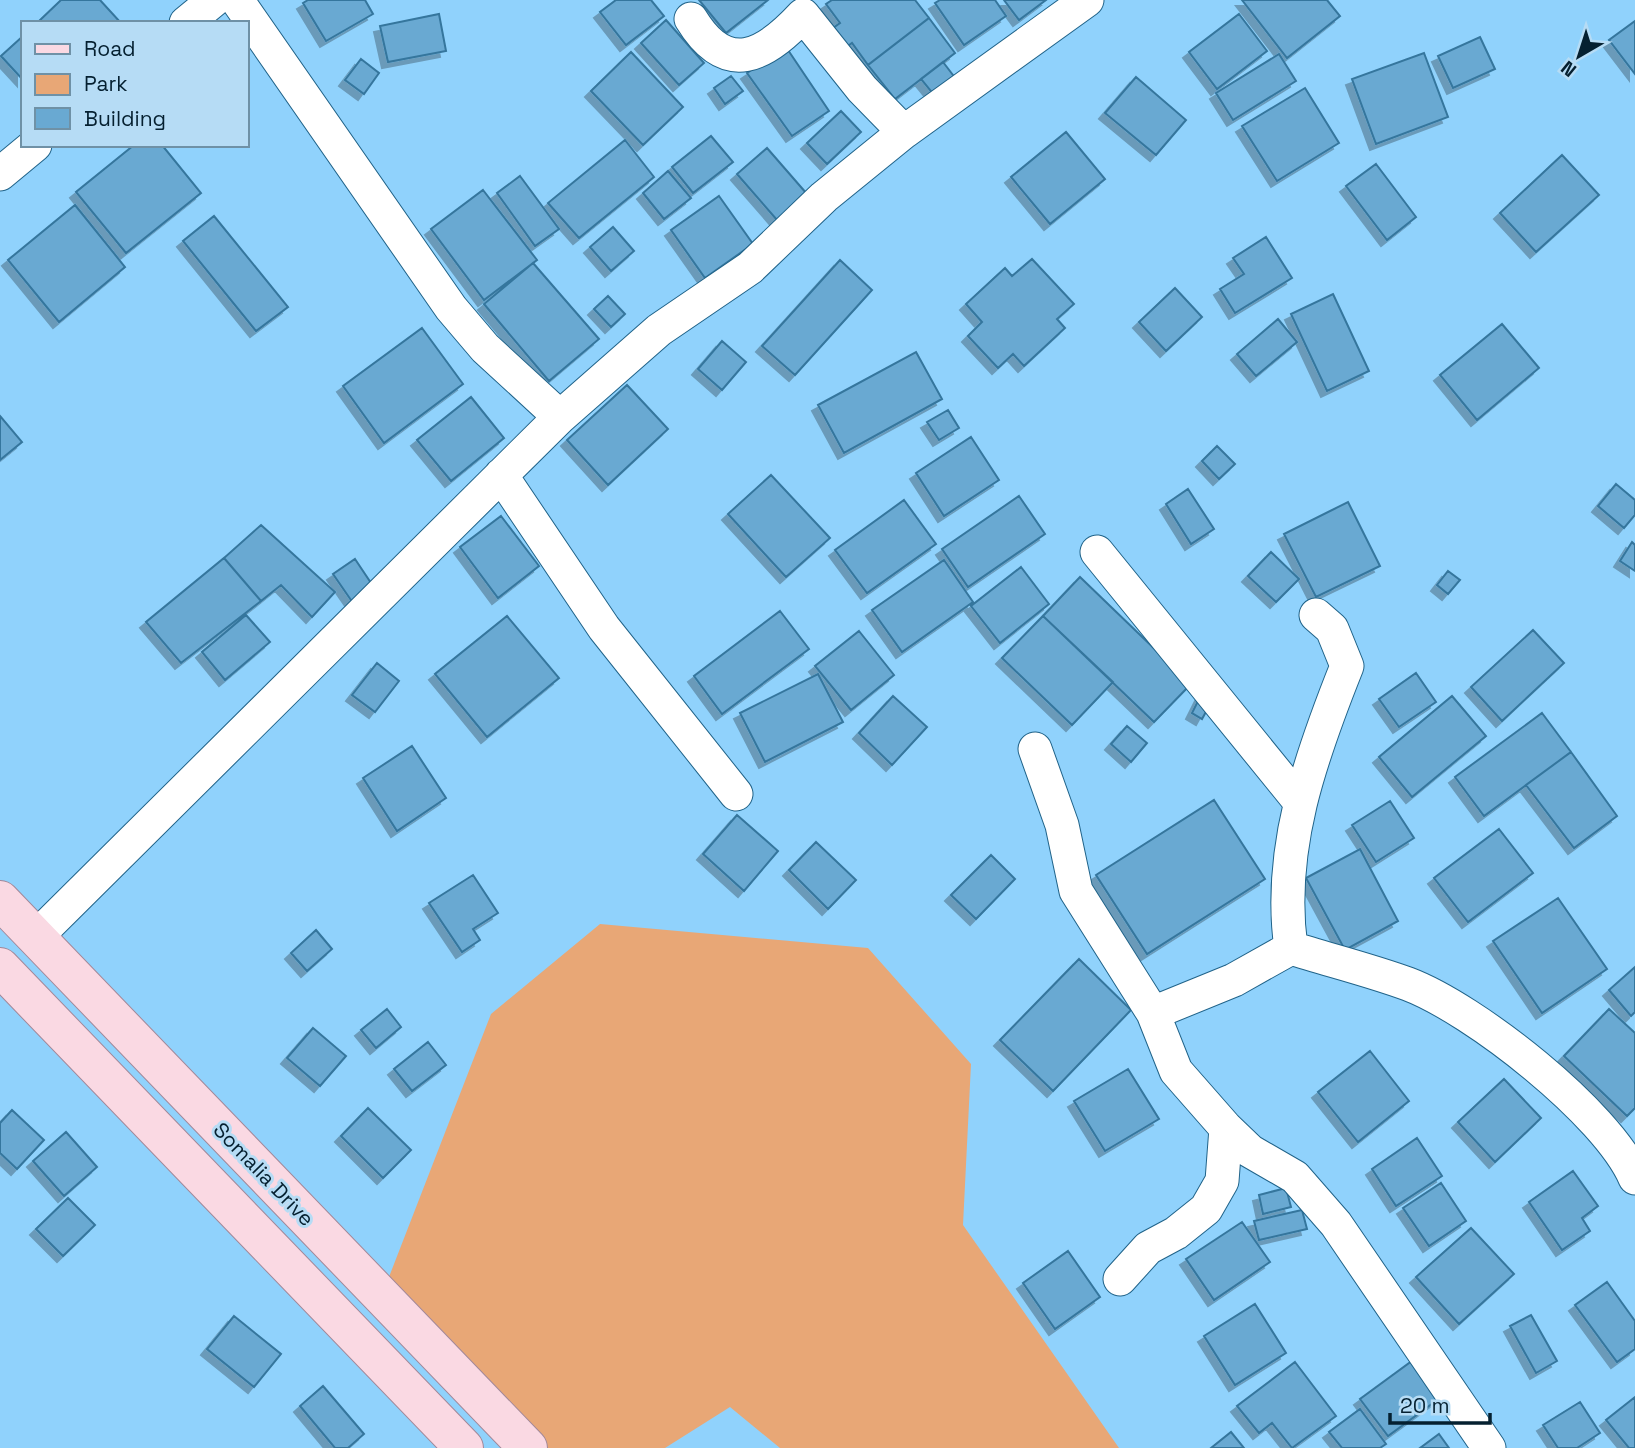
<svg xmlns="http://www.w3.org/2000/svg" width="1635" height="1448" font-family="'Space Grotesk',sans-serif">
  <defs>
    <filter id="shadow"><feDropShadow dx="-6" dy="6" stdDeviation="0" flood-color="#0004"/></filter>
  </defs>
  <rect width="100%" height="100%" fill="#90d2fc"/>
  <path fill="#e8a776" d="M600,924l268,24 103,116 -8,161 156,223h-339l-50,-41 -65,41h-136l-147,-153 109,-281z"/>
  <path fill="#69a9d2" stroke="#35769d" stroke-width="2" filter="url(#shadow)" d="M61,0h39l21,23h-84z
    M308,0h57l8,14 -47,27 -23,-38z
    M616,0h35l13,16 -38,29 -26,-33z
    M699,0h69l-42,33z
    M832,0h83l14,18 -61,47 -16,-22 -12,9 -14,-19 14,-10 -14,-19z
    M940,0h55l11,16 -42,29 -29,-42z
    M1004,0h42l-27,20z
    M1242,0h85l13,16 -53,42z
    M439,14l7,37 -58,11 -8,-36z
    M1239,14l28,37 -50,38 -28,-37z
    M929,18l26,35 -60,46 -27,-34z
    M666,20l38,43 -25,22 -38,-42z
    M1635,21v53l-26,-34z
    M23,36v44l-22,-24z
    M1480,37l15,32 -42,19 -15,-32z
    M786,47l43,64 -37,25 -45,-63z
    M631,52l52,55 -40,38 -52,-54z
    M1424,53l24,64 -72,27 -24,-65z
    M1279,54l17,27 -63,39 -17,-27z
    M361,59l18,14 -15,21 -19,-14z
    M943,62l13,17 -22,16 -13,-16z
    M731,76l12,15 -18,13 -11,-16z
    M1136,77l50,43 -30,35 -51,-42z
    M1305,88l34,55 -62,38 -35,-55z
    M841,111l20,21 -34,32 -20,-21z
    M1066,132l39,47 -55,45 -39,-47z
    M711,136l22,26 -40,31 -21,-26z
    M625,140l29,37 -75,61 -31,-35z
    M134,145h28l39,48 -75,60 -50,-61z
    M767,148l40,46 -30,26 -40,-46z
    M1562,155l37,40 -63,57 -36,-39z
    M1376,164l40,53 -29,23 -41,-54z
    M668,171l23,27 -27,21 -21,-26z
    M520,176l39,53 -24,17 -38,-53z
    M483,190l54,70 -53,40 -53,-71z
    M719,196l34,48 -48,34 -34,-48z
    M75,205l50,62 -66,55 -51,-62z
    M214,216l74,91 -32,24 -73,-90z
    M613,227l21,24 -23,20 -21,-24z
    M1266,237l26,41 -57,35 -15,-24 24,-15 -11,-16z
    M1032,259l42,45 -17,15 8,9 -41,38 -11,-12 -15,14 -30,-32 14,-14 -16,-18 39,-36 7,8z
    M840,260l32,30 -77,85 -33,-29z
    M533,263l66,76 -50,42 -65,-77z
    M1175,288l27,29 -36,34 -27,-29z
    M1333,294l36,77 -42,20 -36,-77z
    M608,296l17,18 -14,13 -17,-18z
    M1278,319l19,23 -41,34 -19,-22z
    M1502,324l37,44 -62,52 -37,-45z
    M422,328l41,56 -79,59 -41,-57z
    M722,341l24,21 -24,28 -24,-21z
    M916,352l26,47 -98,54 -26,-48z
    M627,385l41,44 -60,56 -41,-45z
    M471,397l33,41 -53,43 -34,-41z
    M948,410l11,18 -20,12 -12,-18z
    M0,416l22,26 -22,18z
    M971,437l28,43 -55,36 -28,-43z
    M1217,446l18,18 -16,15 -17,-18z
    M771,475l59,63 -44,39 -58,-63z
    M1616,484l19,16v15l-11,13 -26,-22z
    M1188,489l26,40 -23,15 -25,-40z
    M1019,496l26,38 -77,53 -26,-38z
    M904,500l32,44 -69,49 -32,-43z
    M1348,502l32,64 -64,31 -32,-63z
    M501,516l38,50 -41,32 -38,-51z
    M261,525l74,67 -23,25 -31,-32 -20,16 -37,-43z
    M1632,542l3,3v26l-15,-10z
    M1271,552l28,27 -23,23 -28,-26z
    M224,558l37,43 -80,62 -35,-41z
    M355,559l20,30 -22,14 -20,-29z
    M944,560l29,42 -71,50 -30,-42z
    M1021,567l28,37 -49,39 -29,-37z
    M1448,571l12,9 -12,14 -11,-9z
    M1080,577l111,107 -37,38 -111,-106z
    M780,611l29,38 -87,65 -28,-38z
    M246,615l24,27 -45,38 -23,-28z
    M507,616l52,62 -72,59 -52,-63z
    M1043,616l70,66 -41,43 -70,-67z
    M1533,630l31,33 -62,58 -31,-34z
    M859,631l35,44 -43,35 -36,-44z
    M377,663l22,18 -24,31 -23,-17z
    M1416,673l20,29 -37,25 -20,-28z
    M818,674l25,48 -78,40 -25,-49z
    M1201,695l11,6 -10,18 -10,-6z
    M893,696l34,31 -35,38 -33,-32z
    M1452,696l34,40 -74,61 -33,-40z
    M1542,713l29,39 -87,64 -29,-39z
    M1127,726l20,17 -16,19 -20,-18z
    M412,746l34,52 -49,33 -34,-53z
    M1571,752l46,64 -43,32 -48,-63z
    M1214,800l51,79 -118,75 -51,-79z
    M1390,801l24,37 -38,24 -24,-37z
    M737,815l41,36 -34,40 -41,-37z
    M1499,829l34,44 -65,49 -34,-44z
    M816,842l40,38 -28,29 -39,-39z
    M1360,849l38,72 -53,29 -39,-72z
    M991,855l24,24 -39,40 -25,-24z
    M473,875l25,38 -25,16 7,11 -18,12 -33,-49z
    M1558,898l49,71 -65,44 -49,-72z
    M316,930l16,19 -25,22 -16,-18z
    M1079,959l52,51 -78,81 -53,-51z
    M1635,967v45l-4,4 -22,-26z
    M387,1009l14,18 -25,21 -15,-18z
    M1609,1009l26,24v75l-8,8 -63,-60z
    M313,1028l33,28 -26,30 -33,-28z
    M428,1042l18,23 -34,26 -18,-22z
    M1370,1051l39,50 -51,41 -40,-50z
    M1128,1069l31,50 -54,32 -31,-50z
    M1504,1079l37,39 -46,44 -37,-40z
    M368,1108l43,42 -28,28 -42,-42z
    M12,1110l32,30 -27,29 -17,-16v-30z
    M66,1132l31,35 -33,29 -31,-35z
    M1417,1138l25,38 -46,30 -24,-37z
    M1573,1171l25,35 -16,12 8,13 -28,19 -33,-48z
    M1441,1183l25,38 -37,25 -26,-38z
    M1286,1188l5,19 -28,7 -4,-19z
    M68,1198l27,27 -32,31 -27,-27z
    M1302,1210l5,19 -48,11 -5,-19z
    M1242,1222l28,40 -56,38 -28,-41z
    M1471,1228l43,46 -55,50 -43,-47z
    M1068,1251l32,46 -45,32 -32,-46z
    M1607,1282l28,39v28l-18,13 -42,-57z
    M1255,1304l31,49 -51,32 -31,-49z
    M1531,1315l26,46 -21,12 -26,-47z
    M234,1316l47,38 -27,33 -47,-38z
    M1416,1358l28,37 -56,41 -28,-37z
    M1295,1362l41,54 -44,32 -20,-25 -13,10 -22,-27z
    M323,1386l41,48 -16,14h-13l-35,-42z
    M1635,1397v51h-6l-23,-28z
    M1580,1402l20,31 -23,15h-19l-15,-23z
    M1360,1409l26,35 -6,4h-38l-13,-16z
    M1231,1432l13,16h-33z
    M1439,1434l10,14h-29z"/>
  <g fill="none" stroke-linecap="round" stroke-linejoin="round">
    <defs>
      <path id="minor" d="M237,0l214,308 34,40 75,69
        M691,19c36,59 74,37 112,-4l59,74 42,43
        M186,23l28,-23
        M0,174l35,-29
        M501,475l103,153 132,166
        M1097,552l203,250
        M1035,749l27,76 14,66 77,122 81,-33 57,-32c38,12 79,22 117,36 66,25 199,129 227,194
        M35,938l525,-521 99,-87 91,-62 74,-71 80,-65 183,-132
        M1291,948c-14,-98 20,-192 56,-282l-15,-37 -16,-14
        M1226,1128l24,23 45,26 41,47 153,224
        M1120,1279l28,-31 28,-15 30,-24 16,-28 4,-53 -50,-57 -23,-58"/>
      <path id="primary" d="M0,900l528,548
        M0,967l464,481"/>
    </defs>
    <use href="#minor" stroke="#206389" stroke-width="35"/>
    <use href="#primary" stroke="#a28899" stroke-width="40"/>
    <use href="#minor" stroke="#fff" stroke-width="33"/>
    <use href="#primary" stroke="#fad9e3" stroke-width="38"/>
  </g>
  <g text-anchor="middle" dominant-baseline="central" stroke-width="6" stroke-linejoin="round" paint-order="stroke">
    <g font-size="21" fill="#052030" stroke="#b6dcf5">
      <text transform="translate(264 1174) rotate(46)">Somalia Drive</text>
    </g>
  </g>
  <rect x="21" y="21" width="228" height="126" fill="#b6dcf5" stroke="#6f91a6" stroke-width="2"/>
  <rect x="35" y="44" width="35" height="10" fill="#fad9e3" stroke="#6f91a6" stroke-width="2"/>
  <text x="84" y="56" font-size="21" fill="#052030">Road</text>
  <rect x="35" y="74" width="35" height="21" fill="#e8a776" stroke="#6f91a6" stroke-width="2"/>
  <text x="84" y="91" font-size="21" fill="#052030">Park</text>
  <rect x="35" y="108" width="35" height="21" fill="#69a9d2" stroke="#6f91a6" stroke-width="2"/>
  <text x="84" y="126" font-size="21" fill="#052030">Building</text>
  <g transform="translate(1579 56) rotate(219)" stroke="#b6dcf5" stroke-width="5" paint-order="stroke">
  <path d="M0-5L12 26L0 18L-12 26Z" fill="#052030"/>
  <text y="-10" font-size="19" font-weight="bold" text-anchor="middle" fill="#052030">N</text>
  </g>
  <path d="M1390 1413v10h100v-10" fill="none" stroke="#052030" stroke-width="3.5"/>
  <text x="1400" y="1413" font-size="21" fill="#052030" stroke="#b6dcf5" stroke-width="5" paint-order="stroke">20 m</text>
</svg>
